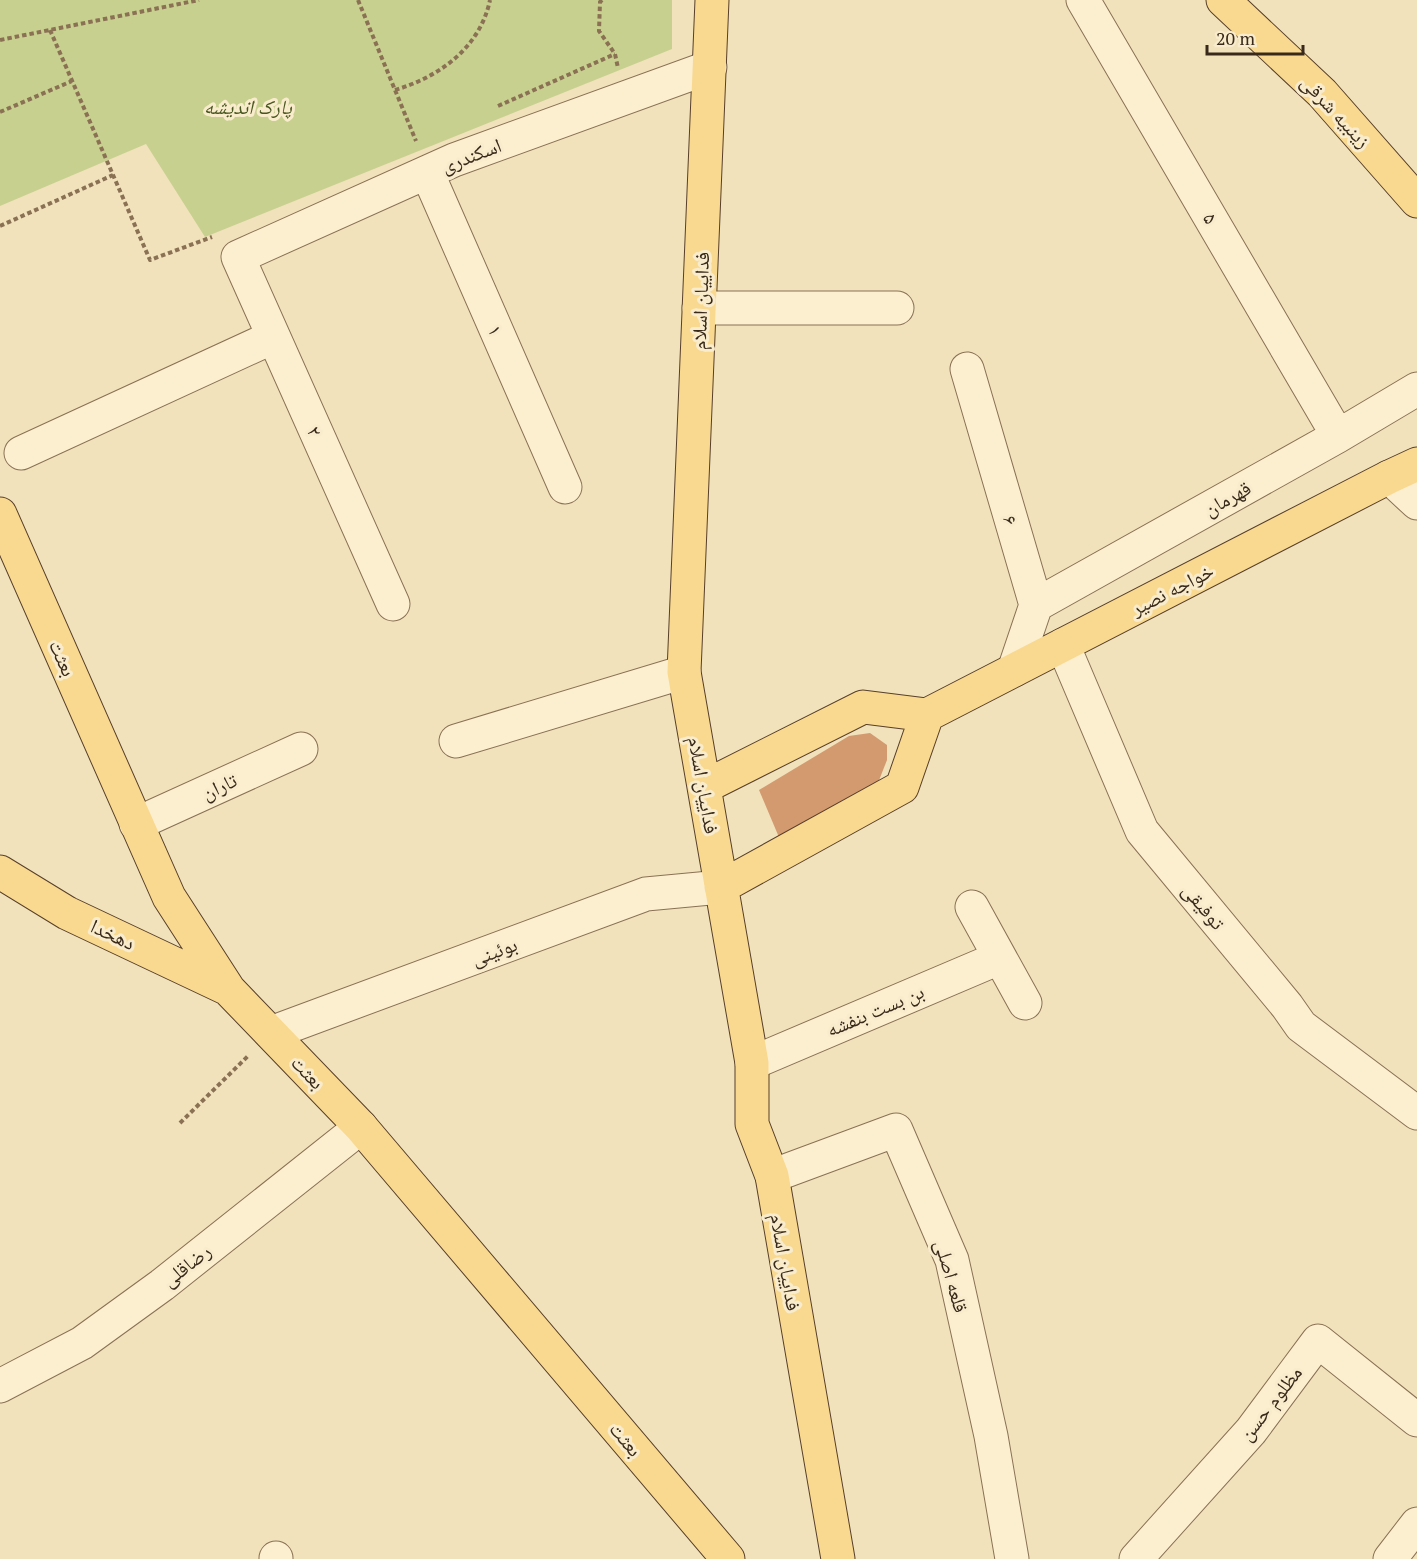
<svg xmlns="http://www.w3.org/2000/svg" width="1417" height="1559" font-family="'PT Serif','Noto Naskh Arabic',serif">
  <rect width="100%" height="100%" fill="#f1e2bc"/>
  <path fill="#c8d090" d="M0,0h672v49l-467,188 -59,-93 -146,62z"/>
  <path fill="#d3996f" d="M870,733l17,12v15l-11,28 -95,54 -22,-52 90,-54z"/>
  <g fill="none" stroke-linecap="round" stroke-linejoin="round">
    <defs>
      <path id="minor" d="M1083,0l255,436
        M427,172l138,315
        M699,308h198
        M967,369l69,236 -22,65
        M21,453l252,-116
        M1389,477l28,26
        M393,604l-155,-347 216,-97 256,-93
        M1036,605l302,-169 79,-47
        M1063,645l79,186 145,175 14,20 116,87
        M456,741l228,-69
        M136,824l165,-75
        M972,907l53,96
        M271,1033l375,-139 75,-7
        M752,1063l247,-105
        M772,1176l124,-46 56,130 39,176 21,123
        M0,1386l82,-43 80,-58 199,-158
        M276,1558v1
        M1136,1559l115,-128 67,-90 99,79
        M1390,1559l27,-35"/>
      <path id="major" d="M712,0l-28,672 68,391v61l20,52 66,383
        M1223,0l99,93 95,108
        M0,514l169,383 60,93 132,137 367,432
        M927,715l462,-238 28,-13
        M704,787l159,-80 64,8
        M0,872l67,41 161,76
        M721,887l181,-100 25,-72"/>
    </defs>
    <use href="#minor" stroke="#8a7154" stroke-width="35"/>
    <use href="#major" stroke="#573f29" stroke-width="35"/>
    <path stroke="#8a7154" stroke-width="4" stroke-dasharray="4.5 3" stroke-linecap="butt" d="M358,0l58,141
      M602,0l-2,2 -1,29 16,23 3,14
      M50,30l100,230 62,-23
      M0,40l199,-40
      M395,90c44,-13 85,-42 95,-90
      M498,106l117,-52
      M0,112l72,-31
      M0,226l113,-51
      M180,1123l69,-68"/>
    <use href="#minor" stroke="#fcefd0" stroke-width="33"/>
    <use href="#major" stroke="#f9d990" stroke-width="33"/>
  </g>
  <g text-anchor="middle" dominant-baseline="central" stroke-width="6" stroke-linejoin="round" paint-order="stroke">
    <g font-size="20" font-style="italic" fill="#48561f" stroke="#f8eccd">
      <text x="248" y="106">پارک اندیشه</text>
    </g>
    <g font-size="20" fill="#38291a" stroke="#f8eccd">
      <text transform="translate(1336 111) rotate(47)">زینبیه شرقی</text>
      <text transform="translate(471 155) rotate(-21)">اسکندری</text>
      <text transform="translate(1211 218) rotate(60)">۵</text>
      <text transform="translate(700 301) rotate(-88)">فداییان اسلام</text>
      <text transform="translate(496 330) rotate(66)">۱</text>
      <text transform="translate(315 431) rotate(66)">۲</text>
      <text transform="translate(1227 498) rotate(-29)">قهرمان</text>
      <text transform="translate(1011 520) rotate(74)">۶</text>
      <text transform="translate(1172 589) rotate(-27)">خواجه نصیر</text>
      <text transform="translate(63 658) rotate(66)">بعثت</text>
      <text transform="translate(704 785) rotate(80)">فداییان اسلام</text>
      <text transform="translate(219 786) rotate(-25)">تاران</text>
      <text transform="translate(1204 906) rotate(50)">توفیقی</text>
      <text transform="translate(113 934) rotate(25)">دهخدا</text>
      <text transform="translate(494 951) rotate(-20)">بوئینی</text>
      <text transform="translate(875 1010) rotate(-23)">بن بست بنفشه</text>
      <text transform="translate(308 1072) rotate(46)">بعثت</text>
      <text transform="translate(786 1262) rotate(80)">فداییان اسلام</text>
      <text transform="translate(186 1265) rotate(-38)">رضاقلی</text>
      <text transform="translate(952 1276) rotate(74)">قلعه اصلی</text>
      <text transform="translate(1270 1403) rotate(-52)">مظلوم حسن</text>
      <text transform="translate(626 1439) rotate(50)">بعثت</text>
    </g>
  </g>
  <path d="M1207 45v9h96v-9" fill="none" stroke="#38291a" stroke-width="3"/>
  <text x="1216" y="45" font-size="18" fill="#38291a" stroke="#f8eccd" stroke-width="4.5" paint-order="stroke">20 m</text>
</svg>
